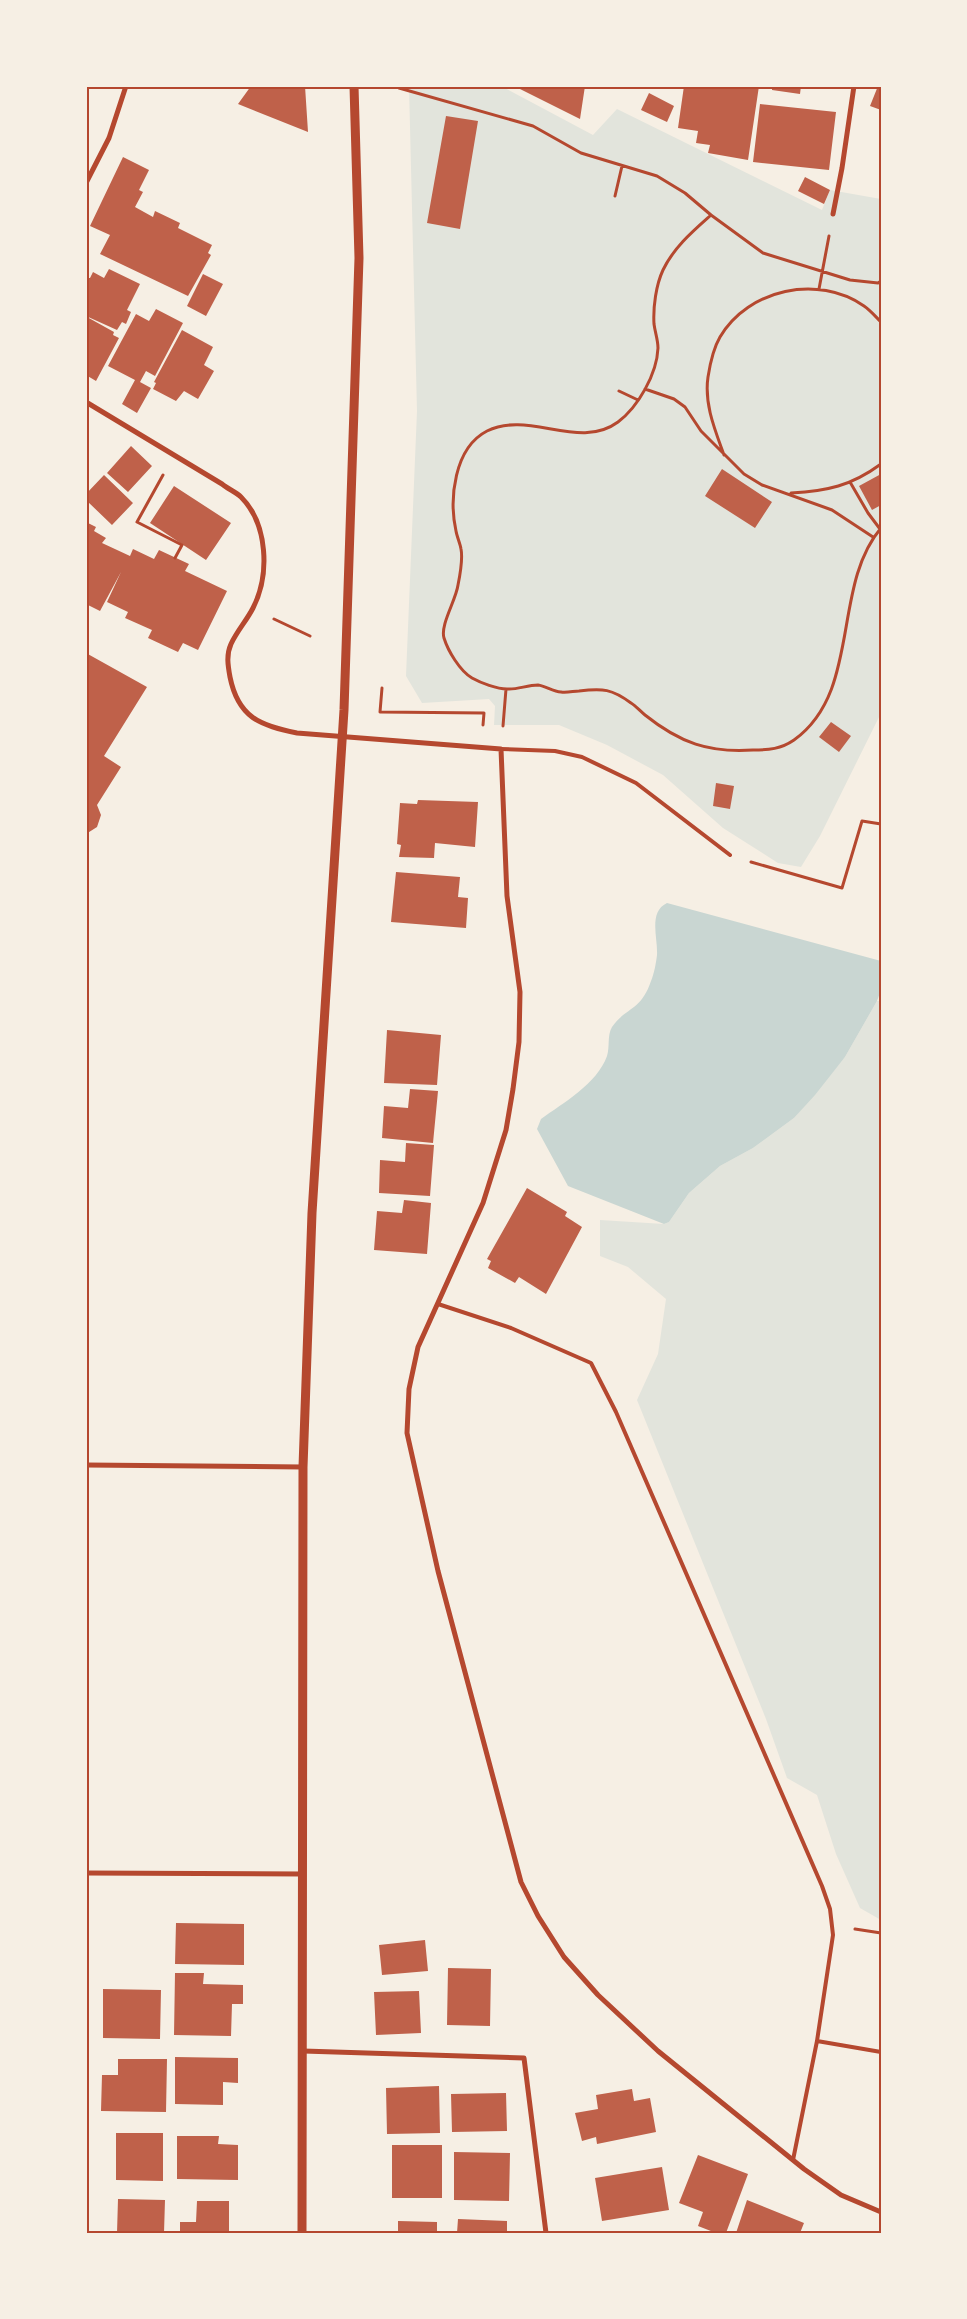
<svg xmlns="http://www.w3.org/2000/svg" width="967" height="2319" font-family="'DejaVu Sans',sans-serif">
  <rect width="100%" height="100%" fill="#f6efe4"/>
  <path fill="#e2e4dc" d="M409,86h92l92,49 24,-26 205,101 8,-20 51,9v514l-61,123 -19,31 -23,-4 -55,-35 -60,-53 -56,-30 -48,-20h-65l1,-19 -6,-7 -67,4 -16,-27 11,-265z
    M877,1001h4v919l-21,-12 -24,-54 -19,-59 -30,-17 -21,-59 -129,-319 21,-46 8,-55 -38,-32 -28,-11v-36l64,4 5,-2 20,-29 31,-27 33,-18 41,-30 51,-61z"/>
  <path fill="#c9d6d2" d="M667,903l214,58v29l-4,11 -32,56 -30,38 -21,23 -41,30 -33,18 -31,27 -20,29 -5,2 -96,-38 -31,-57 4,-10c22,-16 56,-35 66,-63 3,-9 0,-21 5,-29 14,-20 29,-16 39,-46 3,-7 5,-18 6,-26 1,-17 -9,-43 10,-52z"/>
  <path fill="#bf614a" d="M251,86h54l3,46 -70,-28z
    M514,86h71l-5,33z
    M684,86h75l-11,74 -40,-7 2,-8 -14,-2 2,-12 -20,-3z
    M772,86h29l-1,8 -28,-4z
    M878,86h3v24l-11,-4z
    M649,93l25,13 -7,16 -26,-12z
    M760,104l76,8 -7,58 -76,-8z
    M446,116l32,5 -18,108 -33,-6z
    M123,157l26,13 -10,20 4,2 -8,15 18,10 2,-6 25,12 -2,5 34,17 -4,8 3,2 -23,41 -88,-42 10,-19 -20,-9z
    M805,177l25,13 -6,14 -26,-13z
    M109,269l31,15 -13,26 4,2 -5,12 -4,-2 -5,8 -31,-14v-38h4l3,-6 11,6z
    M203,274l20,10 -17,32 -19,-10z
    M156,309l27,14 -28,53 -9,-5 -6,11 11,6 -14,25 -15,-9 13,-24 -27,-14 28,-52 13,7z
    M87,317l27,15 -1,3 6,3 -23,43 -10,-6z
    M182,330l31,17 -9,18 10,6 -16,28 -14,-8 -8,10 -23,-12 3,-6 -2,-1z
    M131,446l21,20 -24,26 -21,-19z
    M722,469l50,33 -17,26 -50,-32z
    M881,474v31l-9,5 -13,-24z
    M104,475l29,28 -21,22 -26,-25v-6z
    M174,486l57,37 -25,37 -56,-37z
    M86,522l10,5 -2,4 12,7 -4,5 28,13 3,-7 21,10 5,-9 30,14 -4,7 42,20 -29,59 -15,-7 -5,9 -30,-14 4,-8 -27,-12 3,-6 -21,-10 14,-30 -21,39 -14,-7z
    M86,653l61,34 -43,69 17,11 -24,38 4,10 -4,12 -11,7z
    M831,722l20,14 -12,16 -20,-15z
    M716,783l18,3 -4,23 -17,-3z
    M418,800l60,2 -3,45 -40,-4 -1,15 -35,-1 2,-12 -4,-1 3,-41 17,1z
    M396,872l64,5 -2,20 10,1 -2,30 -75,-6z
    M387,1030l54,5 -4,50 -53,-2z
    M410,1089l28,2 -5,52 -51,-5 2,-32 24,2z
    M406,1143l28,2 -4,51 -51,-3 1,-33 25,2z
    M527,1188l40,24 -2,4 17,11 -36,67 -27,-17 -4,6 -27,-15 3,-7 -4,-2z
    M404,1200l27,3 -4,51 -53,-4 3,-39 25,2z
    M176,1923l68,1v41l-69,-1z
    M425,1940l3,31 -46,4 -3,-30z
    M448,1968l43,1 -1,57 -43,-1z
    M175,1973h29l-1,11 40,1v19h-11l-1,32 -57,-1z
    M103,1989l58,1 -1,49 -57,-1z
    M419,1991l2,42 -45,2 -2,-43z
    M175,2057l63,1v25l-15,-1v23l-48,-1z
    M118,2059h49l-1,53 -65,-1 1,-36h16z
    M439,2086l1,47 -53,1 -1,-46z
    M632,2089l2,12 16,-3 6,34 -59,12 -1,-7 -14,4 -7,-28 23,-4 -2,-14z
    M506,2093l1,38 -55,1 -1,-38z
    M116,2133h47v48l-47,-1z
    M177,2136h42l-1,8 20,1v35l-61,-1z
    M392,2145h50v53h-50z
    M454,2152l56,1 -1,48 -55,-1z
    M698,2155l50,19 -22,59h-10l-18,-7 5,-14 -24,-9z
    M662,2167l7,43 -67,11 -7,-43z
    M118,2199l47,1 -1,33h-47z
    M747,2200l57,23 -4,10h-64z
    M197,2201h32v32h-49v-11h16z
    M458,2219l49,2v12h-50z
    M398,2221l39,1v11h-39z"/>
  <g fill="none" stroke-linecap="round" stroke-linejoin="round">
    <path stroke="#b5482f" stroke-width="3" d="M399,88l134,38 48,27 76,23 28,17 26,22
      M615,196l7,-30
      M881,281l-3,2 -28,-3 -87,-27 -52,-38c-18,16 -37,32 -48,55 -7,15 -10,37 -9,54 1,8 4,16 4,24 -1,26 -20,59 -40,74 -39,29 -89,-12 -131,9 -33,17 -38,68 -31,100 1,6 4,12 5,18 2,10 -1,26 -3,36 -2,15 -18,40 -14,53 4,13 16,33 28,40 9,5 25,11 35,11 10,1 20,-4 31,-4 8,1 15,7 23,7 6,1 13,-1 18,-1 24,-3 33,-2 52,12 5,3 9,8 14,12 35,28 64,38 108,35 16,0 28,-1 41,-10 68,-49 37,-153 87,-212
      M819,289l10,-53
      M645,389l29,10 11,8 16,24 43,43 18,11 70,25 41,27
      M619,391l19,9
      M724,455c-9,-25 -20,-51 -16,-78 2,-13 5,-28 12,-40 28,-48 98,-63 144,-31 6,4 12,11 17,16
      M163,475l-26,47 45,23 -7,13
      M850,482l18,31 12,16
      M791,493c36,-2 60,-7 90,-29
      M274,619l36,17
      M382,688l-2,24 104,1 -1,12
      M503,726l3,-37
      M751,862l91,26 20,-67 19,3
      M855,1929l26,4"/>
    <path stroke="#b5482f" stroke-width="4" d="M501,749l54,2 27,6 54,26 94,72
      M438,1304l73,24 80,35 25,49 206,474 8,23 3,26 -16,106 -24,119
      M817,2041l64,11"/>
    <path stroke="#b5482f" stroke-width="5" d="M86,183l23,-45 17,-52
      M833,214l9,-46 12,-82
      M86,402l136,82c6,5 14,8 19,13 27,27 29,78 12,111 -6,12 -16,23 -22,36 -5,11 -3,22 -1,33 8,40 30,49 67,56l204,16 6,147 13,96 -1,50 -6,47 -7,41 -23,73 -65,144 -9,42 -2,44 31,138 83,311 17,34 26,41 34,38 60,56 146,118 37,26 40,17
      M86,1465l217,2
      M86,1873l217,1
      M303,2051l221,7 22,175"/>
    <path stroke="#b5482f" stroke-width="9" d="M302,2233l1,-766 9,-254 32,-503 15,-452 -5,-172"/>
  </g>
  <rect width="967" height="2319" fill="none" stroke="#f6efe4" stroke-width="175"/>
  <rect x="88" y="88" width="792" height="2144" fill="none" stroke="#b5482f" stroke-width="2"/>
</svg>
